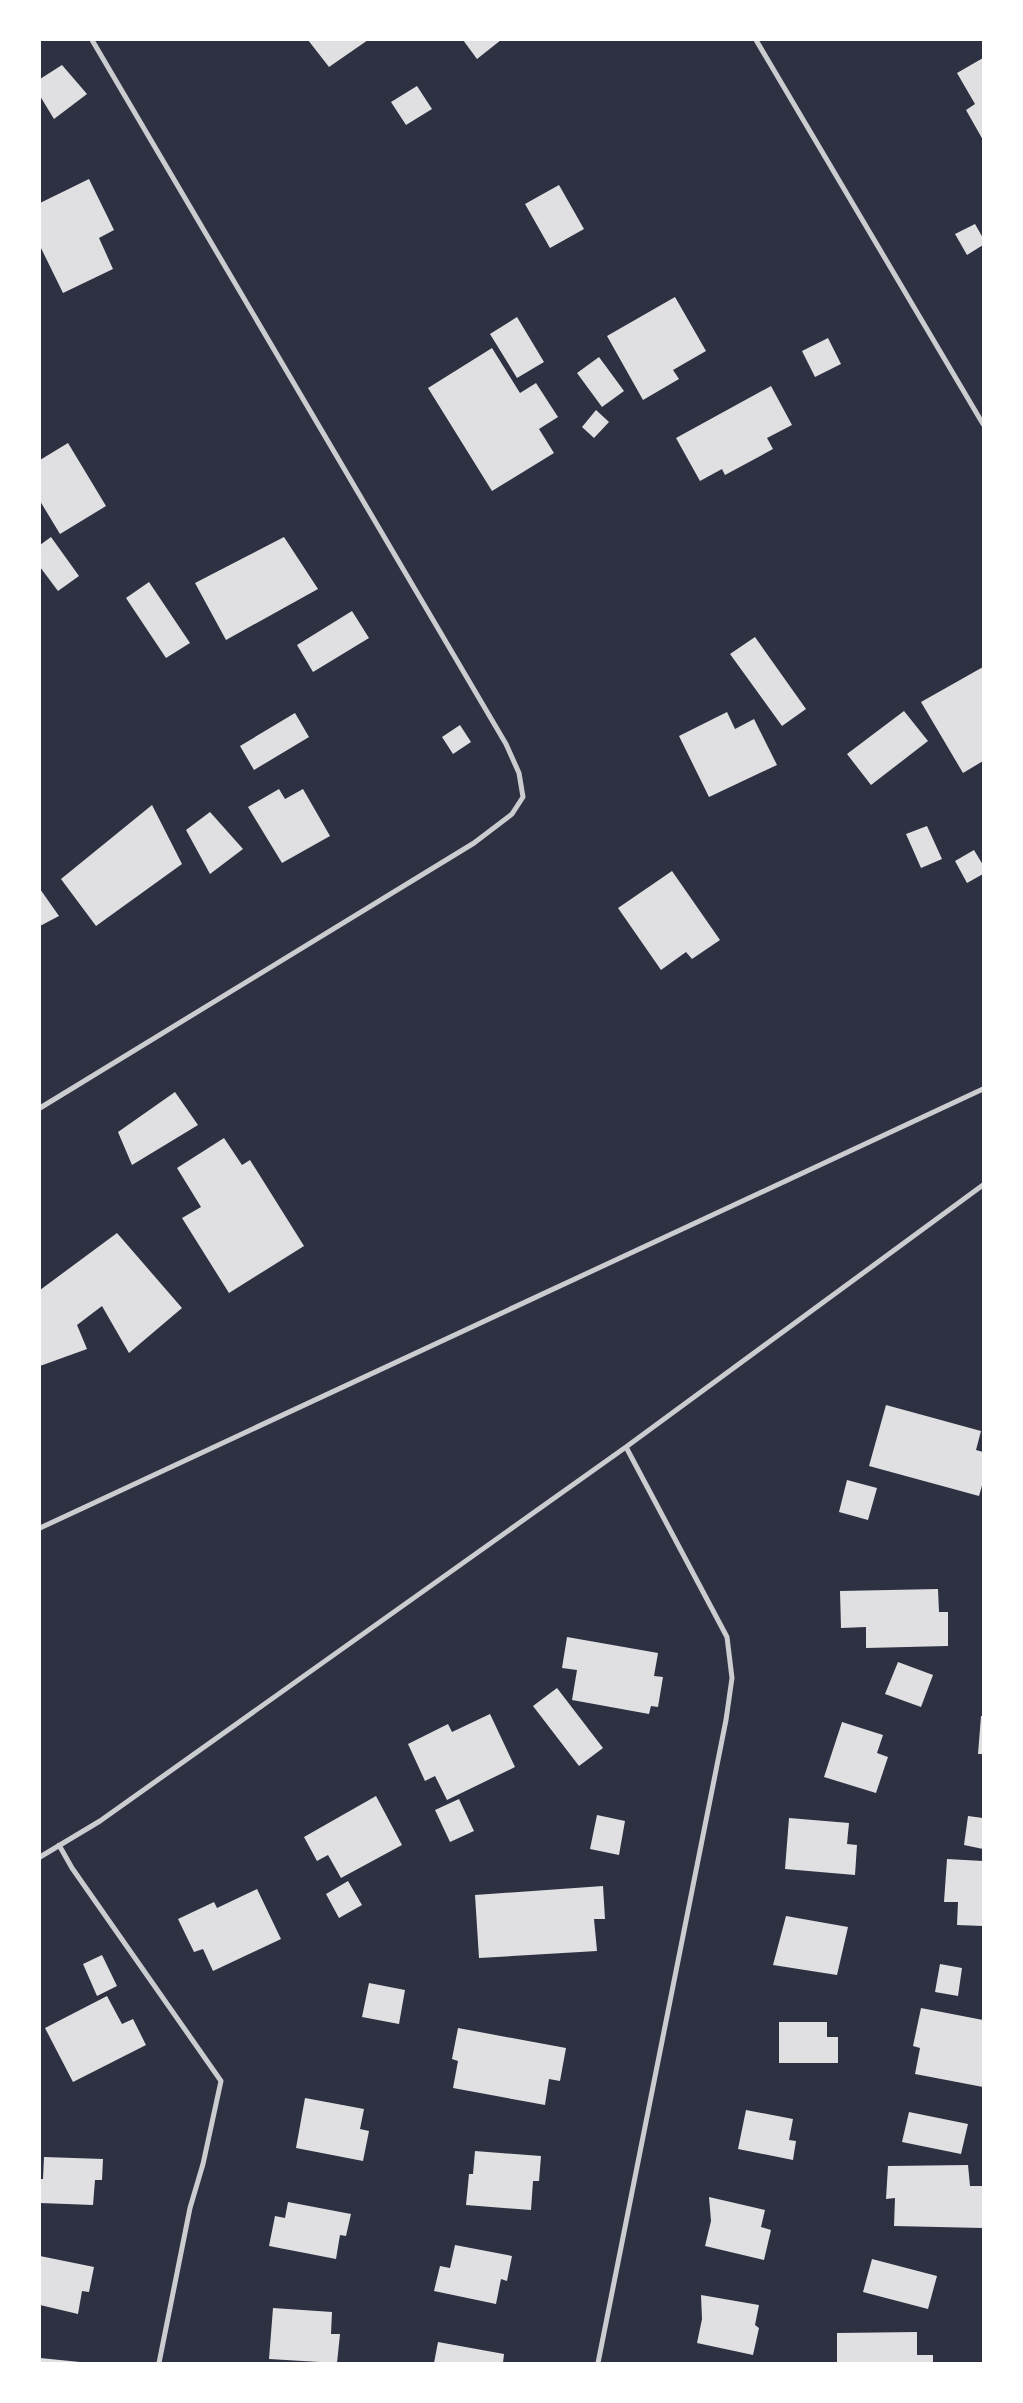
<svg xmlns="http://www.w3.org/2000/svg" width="1023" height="2403" font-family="'Exo 2',sans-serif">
  <rect width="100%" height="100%" fill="#2d3142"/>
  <path fill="#e0e0e3" d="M308,40h60l-39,27z
    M463,40h38l-24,19z
    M983,58v82l-17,-30 9,-6 -18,-31z
    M62,65l25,29 -33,25 -14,-23v-17z
    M417,86l15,23 -26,16 -15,-23z
    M89,179l25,51 -15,8 14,31 -50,24 -23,-47v-43z
    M559,185l25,44 -34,19 -25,-44z
    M975,224l8,14v7l-16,10 -12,-21z
    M675,297l31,54 -33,19 6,9 -36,21 -36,-64z
    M517,317l27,45 -27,16 -27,-44z
    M828,338l13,26 -26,13 -13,-26z
    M492,348l28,45 16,-10 22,34 -19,12 15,24 -62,38 -64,-103z
    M599,357l25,34 -22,16 -25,-34z
    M771,386l21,39 -25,13 6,11 -48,26 -3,-6 -22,12 -24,-43z
    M596,410l13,12 -15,16 -12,-11z
    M68,443l38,63 -46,28 -20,-33v-41z
    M51,537l28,39 -21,15 -18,-24v-22z
    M284,537l34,52 -92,51 -31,-57z
    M149,582l41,61 -24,15 -40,-60z
    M352,611l17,27 -56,34 -16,-27z
    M755,637l51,72 -24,17 -52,-72z
    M983,667v94l-20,12 -42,-71z
    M904,711l24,30 -57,44 -24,-31z
    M727,712l8,17 19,-10 23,46 -68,32 -30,-61z
    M295,713l14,24 -55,33 -14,-24z
    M460,725l11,17 -18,12 -11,-17z
    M279,789l6,10 18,-10 27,47 -48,27 -34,-56z
    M152,805l30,59 -86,62 -35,-47z
    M210,812l33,37 -33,25 -24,-44z
    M927,826l15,33 -21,9 -15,-34z
    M974,850l9,15v9l-16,9 -12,-22z
    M672,871l48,69 -28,19 -6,-7 -25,18 -43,-62z
    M40,889l19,27 -19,10z
    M175,1092l23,33 -66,40 -14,-33z
    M224,1138l18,27 8,-5 54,86 -75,47 -47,-75 19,-11 -24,-39z
    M117,1233l65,75 -53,45 -27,-47 -25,19 10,24 -47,17v-76z
    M886,1405l95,26 -5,19 7,2v30l-4,14 -110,-30z
    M847,1480l30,8 -9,32 -29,-8z
    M938,1589l1,23h9v34l-82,2v-21l-25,1 -1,-37z
    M567,1637l91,16 -4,23 9,1 -5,30 -7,-1 -2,8 -77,-14 5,-30 -15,-2z
    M898,1662l35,13 -12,32 -36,-13z
    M557,1688l46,60 -24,18 -46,-60z
    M490,1714l25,53 -68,33 -12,-24 -10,5 -17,-37 40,-20 4,8z
    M981,1716h2v38h-5z
    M842,1722l41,13 -6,18 11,4 -12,36 -52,-16z
    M376,1796l26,49 -61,33 -13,-23 -11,6 -13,-24z
    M459,1799l15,32 -24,11 -15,-32z
    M597,1815l28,6 -6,34 -29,-6z
    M968,1816l15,2v31l-19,-4z
    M789,1818l60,5 -2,21 10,1 -2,30 -70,-6z
    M947,1859l36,2v65l-26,-1 1,-23h-14z
    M348,1881l14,24 -23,13 -13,-24z
    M603,1886l2,33h-11l3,32 -118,7 -4,-63z
    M257,1889l24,50 -68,32 -10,-22 -9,3 -16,-33 36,-17 3,6z
    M786,1916l62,11 -11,48 -64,-10z
    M102,1955l15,31 -20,10 -14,-32z
    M940,1964l22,4 -4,28 -23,-4z
    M369,1983l36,7 -6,34 -37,-7z
    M107,1996l15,28 11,-5 13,26 -73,37 -28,-54z
    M921,2008l62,12v67l-68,-13 5,-26 -7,-2z
    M779,2022h48v15h11v26h-59z
    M458,2028l108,20 -6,33 -11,-2 -4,26 -92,-17 5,-27 -6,-2z
    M305,2098l59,11 -4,20 9,2 -6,30 -67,-13z
    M746,2110l47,9 -4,21 7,1 -3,19 -55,-11z
    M909,2112l59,12 -7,30 -59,-12z
    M475,2151l66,5 -2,25h-6l-2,29 -65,-5 3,-31h4z
    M44,2157l59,2 -1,21h-7l-2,25 -53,-2v-24h3z
    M968,2165l2,21h13v42l-89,-2 1,-28 -9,1 2,-33z
    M709,2197l56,13 -4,17 10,3 -7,30 -59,-14 6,-25z
    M288,2202l63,12 -5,22 -6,-1 -4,24 -67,-13 6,-30 10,2z
    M455,2245l57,11 -5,25 -6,-2 -5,25 -62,-13 6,-25 10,2z
    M40,2256l54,11 -5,25 -7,-1 -4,23 -38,-9z
    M872,2259l65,17 -9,33 -65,-17z
    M701,2295l58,10 -4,20 4,3 -6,27 -56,-12 5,-24z
    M273,2308l59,4 -1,22h9l-3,29 -68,-4z
    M917,2332v23h16v8h-96v-30z
    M438,2342l66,12 -1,9h-69z
    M40,2358l40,4v1h-40z"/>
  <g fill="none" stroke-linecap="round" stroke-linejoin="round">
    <path stroke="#caccd0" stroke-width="5" d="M756,40l227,384
      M40,1108l434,-265 38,-29 11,-17 -4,-24 -13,-29 -414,-704
      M40,1528l943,-439
      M59,1845l13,23 149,213 -18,83 -13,44 -31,155
      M40,1857l60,-36 526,-374 357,-262
      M598,2363l128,-643 6,-42 -5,-41 -101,-190"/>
  </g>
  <rect width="1023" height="2403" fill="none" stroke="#ffffff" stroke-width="82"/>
</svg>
